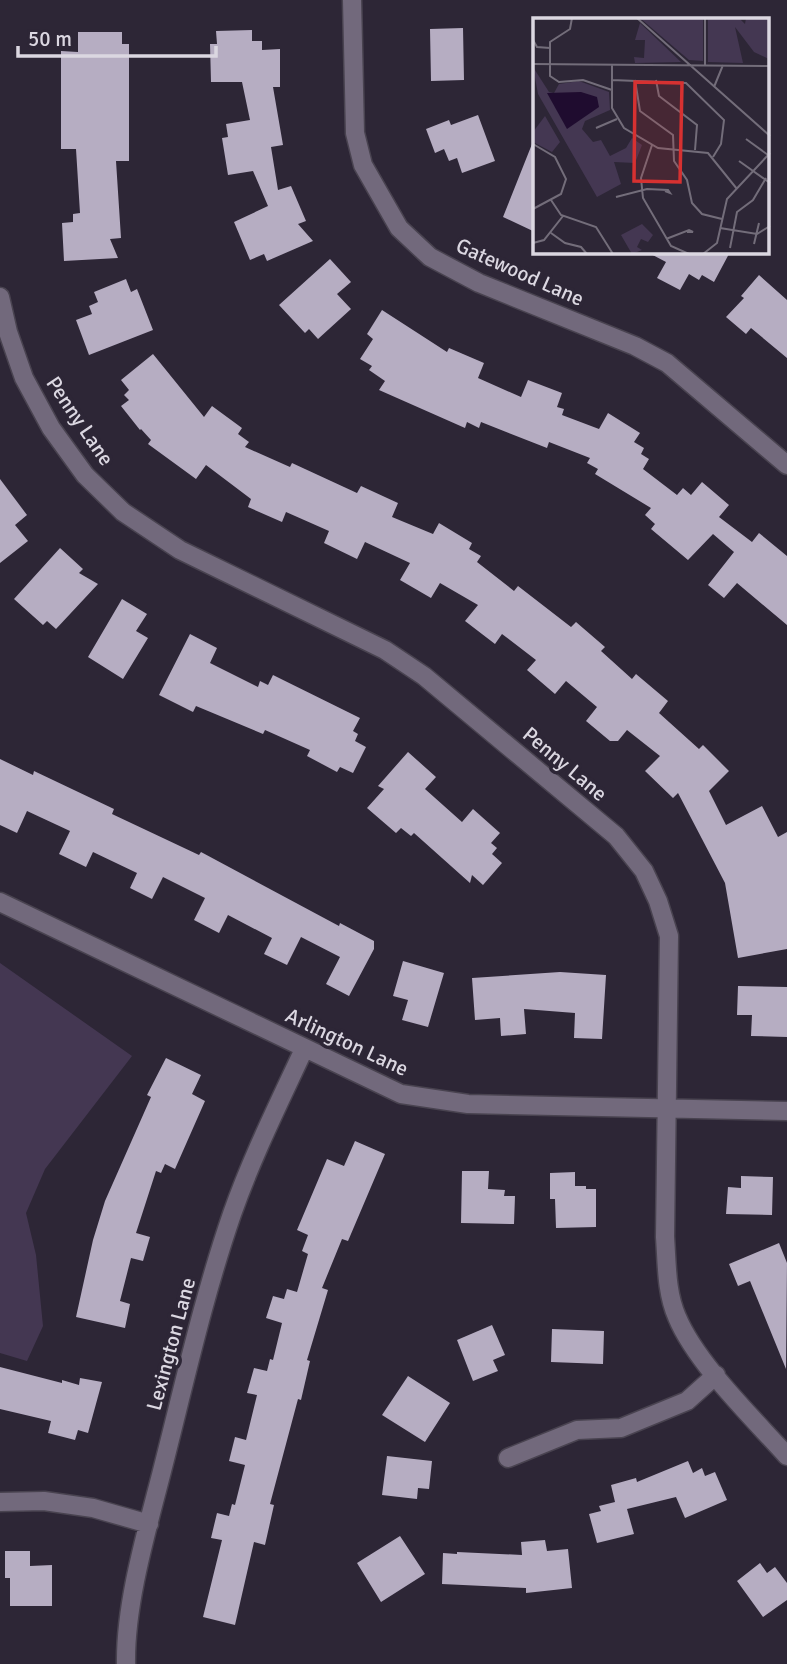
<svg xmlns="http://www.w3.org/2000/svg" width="787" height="1664" font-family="Signika,sans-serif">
  <rect width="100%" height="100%" fill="#2d2636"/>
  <path fill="#443752" d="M0,963l132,93 -87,113 -19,44 10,42 7,71 -16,35 -27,-8z"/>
  <path fill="#b6adc2" d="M463,28l1,52 -33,1 -1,-52z
    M252,30v11h10v9l18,-1v38h-7l10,58 -12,2 7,43 13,-4 15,35 -8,3 15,17 -46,20 -3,-7 -14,6 -16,-38 34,-16 -15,-35 -25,4 -6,-37 6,-1 -2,-13 24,-4 -8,-38h-31l-1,-38h7l-1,-13z
    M78,32h44v12h7v117h-13l5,77 -11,1 8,19 -54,3 -2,-38 11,-1v-8l7,-1 -4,-64h-15v-98l17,1z
    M478,115l17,46 -33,12 -5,-15 -8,3 -5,-12 -9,4 -9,-24 23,-9 2,5z
    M534,139h1v93l-32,-15z
    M647,252h83l-16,30 -12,-7 -3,5 -10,-6 -9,16 -23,-12 9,-16z
    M330,259l21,23 -14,12 14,15 -33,30 -9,-10 -4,4 -26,-28z
    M759,275l28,25v58l-36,-30 -5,6 -20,-17 18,-19 -3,-2z
    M126,279l5,13 6,-3 16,41 -64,25 -13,-35 16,-6 -3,-8 9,-4 -4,-10z
    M382,310l65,42 2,-4 35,15 -6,15 43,19 7,-17 34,13 -5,14 7,2 -2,6 37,14 9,-16 32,20 -6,9 10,6 -3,6 8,5 -6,10 34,26 6,-7 8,7 11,-13 27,23 -10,12 33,25 7,-9 28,23v69l-50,-42 -13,15 -16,-13 26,-33 -21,-18 -25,26 -37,-31 4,-5 -10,-9 6,-7 -56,-34 3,-5 -11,-6 3,-5 -41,-16 -2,6 -66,-26 -2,6 -12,-6 -2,6 -86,-38 6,-9 -16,-11 3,-4 -12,-7 13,-20 -6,-5z
    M153,354l51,63 8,-11 30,22 -4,6 11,8 -4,5 45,20 2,-4 65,30 4,-7 37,17 -6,14 41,17 6,-11 33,20 -3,6 12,7 -4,6 37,29 4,-5 53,41 5,-5 29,25 -4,4 31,28 4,-5 32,27 -9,12 40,36 4,-4 26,26 -20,20 17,34 36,-19 16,31 9,-5v117l-49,9 -13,-75 -47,-90 -5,5 -28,-27 15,-15 -33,-26 -9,11h-8l-24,-20 11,-14 -31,-26 -11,13 -28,-24 9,-10 -34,-26 -7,10 -30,-23 13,-16 -38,-22 -9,15 -31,-18 10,-17 -45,-21 -8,17 -33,-16 5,-12 -43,-19 -4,10 -34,-15 3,-8 -45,-34 -10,14 -48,-35 3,-4 -10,-11 -1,1 -19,-24 8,-6 -5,-5 5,-5 -8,-10z
    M0,479l27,36 -12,10 13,16 -28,22z
    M60,548l23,21 -4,4 19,11 -42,45 -9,-8 -4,4 -29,-26z
    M122,599l25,15 -11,17 12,7 -25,41 -35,-22z
    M190,634l27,14 -7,15 48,24 2,-6 8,4 5,-10 87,43 -7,13 5,3 -3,7 11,6 -13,26 -13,-6 -3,5 -30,-16 3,-6 -45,-20 -2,4 -67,-28 -3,6 -34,-17z
    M408,752l28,25 -11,12 37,33 11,-13 27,24 -9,10 6,5 -5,6 10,9 -19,22 -11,-10 -2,8 -56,-50 -3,3 -10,-8 -5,5 -29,-25 17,-19 -6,-3z
    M0,759l33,16 1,-4 80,38 -2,5 87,41 2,-3 138,74 1,-3 34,18v8l-25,47 -23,-12 14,-27 -39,-20 -14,28 -23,-11 8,-16 -44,-23 -9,18 -25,-13 11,-22 -42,-21 -11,22 -22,-11 7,-15 -44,-21 -7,15 -27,-13 11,-23 -43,-20 -10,22 -17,-8z
    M403,961l41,12 -16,54 -26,-7 6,-20 -15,-4z
    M560,972l46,3 -4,64 -28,-1 1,-25 -51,-4 2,25 -25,2 -1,-18 -25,2 -3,-42z
    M738,986l49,1v50l-36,-1 1,-21h-15z
    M166,1058l35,17 -9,19 13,7 -30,68 -10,-5 -4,9 -5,-2 -20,62 14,4 -7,24 -12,-3 -11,43 10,3 -5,24 -49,-11 17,-77 12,-39 46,-104 -4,-2z
    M355,1141l30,13 -37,87 -6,-2 -20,49 6,2 -21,70 3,1 -9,39 -3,-1 -28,105 4,1 -9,40 -11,-3 -19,83 -32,-8 19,-77 -11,-2 6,-25 12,3 3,-12 3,1 10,-40 -16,-4 6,-24 11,3 11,-45 -10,-2 7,-25 13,3 3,-12 3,1 9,-37 -16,-5 7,-22 11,3 3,-10 10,3 11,-38 -6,-3 6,-16 -11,-5 30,-71 17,7z
    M462,1171h27l-1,18 17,1 -1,6h11l-1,28 -53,-1z
    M575,1172v14h11v3h10v38l-40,1 -1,-29h-5v-26z
    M741,1176l32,1 -1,38 -46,-1 2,-27 13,1z
    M779,1243l8,20 -1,106 -36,-88 -12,5 -9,-22z
    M492,1325l13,30 -12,5 5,11 -25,10 -16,-41z
    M552,1329l52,2 -1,33 -52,-2z
    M0,1367l62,16v-3l17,5 1,-7 22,4 -14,51 -10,-3 -3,10 -27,-7 3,-12 -51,-12z
    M408,1376l42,27 -25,39 -43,-27z
    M387,1456l45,5 -3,28 -11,-1 -1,11 -35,-4z
    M688,1461l5,12 9,-5 3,8 10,-4 12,28 -42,18 -9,-21 -49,12 7,25 -37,9 -8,-29 12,-3 -2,-5 16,-4 -4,-17 25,-7 1,4z
    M400,1536l25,38 -44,28 -24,-39z
    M545,1540l2,11 21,-2 4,39 -46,5v-5l-84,-4 1,-31 14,1v-2l65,3 -1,-13z
    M5,1551h25v15l22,-1v41h-42v-28h-5z
    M760,1563l7,10 8,-6 12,16v17l-24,17 -26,-36z"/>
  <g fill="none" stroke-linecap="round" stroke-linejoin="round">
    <defs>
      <path id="minor" d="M352,0l3,133 8,32 36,63 31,29 49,26 156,63 32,17 120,102
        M0,297l8,35 16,46 27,50 34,47 38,37 57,38 205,100 39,26 192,160 28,35 14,30 11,35 -4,301c2,26 1,55 12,80 19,46 76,101 110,139
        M0,902l401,192 67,10 319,7
        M508,1458l69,-28 44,-2 66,-27 29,-26
        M0,1502l44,-1 49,7 56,16
        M126,1664c-1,-61 21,-134 36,-193 22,-86 41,-173 70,-257 20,-57 47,-111 72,-165"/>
    </defs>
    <use href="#minor" stroke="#494350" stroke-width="21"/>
    <use href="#minor" stroke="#72697c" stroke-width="18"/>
  </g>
  <g text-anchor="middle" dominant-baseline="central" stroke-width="7" stroke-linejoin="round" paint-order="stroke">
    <g font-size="21" fill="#dbd7e1" stroke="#2d2636">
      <text transform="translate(520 272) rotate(24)">Gatewood Lane</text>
      <text transform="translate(80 421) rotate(56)">Penny Lane</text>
      <text transform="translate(565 764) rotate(40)">Penny Lane</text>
      <text transform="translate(347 1042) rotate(25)">Arlington Lane</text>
      <text transform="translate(171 1344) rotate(-75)">Lexington Lane</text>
    </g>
  </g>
  <g transform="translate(533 18)">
    <rect width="236" height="236" fill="#2d2636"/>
    <path d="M107,0h63v43l-14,-1zM175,0h31l6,6 1,-6h23v41l-15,-7 -19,-25 8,36 -35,-1zM107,5l41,39 -46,1 -1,-6 10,1 1,-18h-10zM0,49l16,25 5,1 5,-9 20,-3 30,11 1,18 -25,11 -3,8 11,13 8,-2 9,16 16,-8 6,-10 10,7 -7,18 -21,-1 7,22 -24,13 -59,-103zM12,98l15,26 -8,10 -19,-10v-10zM109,206l11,11 -5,7 -7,-3 -4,8 5,3 -10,4 -11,-19z" fill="#443752"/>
    <path d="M48,74l16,5 2,10 -32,22 -20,-36z" fill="#1f0c2f"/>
    <path fill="none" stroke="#736d7a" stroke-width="2" d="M39,0l-2,11 -20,13v34l9,6 24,-2 29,10M104,0l133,118M0,22l4,7 13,1M0,46l237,2M79,46v44l12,20 34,20 50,5 29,36M172,47v-47M79,62l74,3 38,37 -3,24 -8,13M102,62l5,31 33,24 1,26 13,19 5,23 10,11 20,5M123,62l3,16 38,29 -2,25M181,69l9,-22M63,110l21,-9M213,121l22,16M0,126l22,13 11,22 -5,15 -28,15M119,127l-11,33 2,20 28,48 18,8M206,143l31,22M83,179l31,-8 21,1 2,3 -5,-2M18,182l10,15 35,12 17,27M187,210l37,6 13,-8M18,215l14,10 16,4 6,7M133,221l23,-9 4,2h-6M0,225l11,-3 19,-24M221,226l5,-21M197,230l7,-36 16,-12 13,-22M170,236l14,-11 10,-44 43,-46"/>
    <path fill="#d63131" fill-opacity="0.15" stroke="#d63131" stroke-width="3.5" d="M102,64l47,1 -2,99 -46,-1z"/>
    <rect width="236" height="236" fill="none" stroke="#dbd7e1" stroke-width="3.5"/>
  </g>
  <path d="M18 46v10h198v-10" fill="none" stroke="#dbd7e1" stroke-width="3.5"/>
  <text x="28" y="46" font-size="21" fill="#dbd7e1" stroke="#2d2636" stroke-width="5" paint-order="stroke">50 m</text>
</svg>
